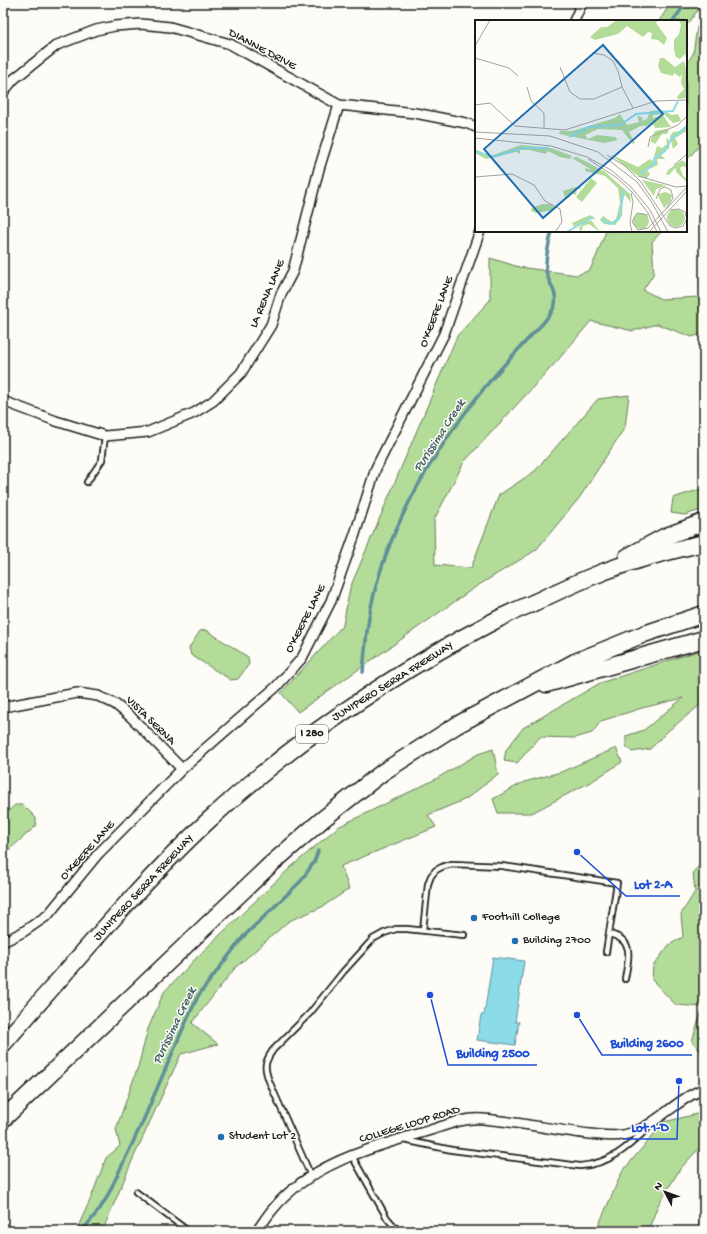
<svg xmlns="http://www.w3.org/2000/svg" width="707" height="1234" font-family="'Gochi Hand',sans-serif">
  <rect width="100%" height="100%" fill="#fdfcf7"/>
  <filter id="ink" filterUnits="userSpaceOnUse"><feTurbulence type="fractalNoise" baseFrequency=".025" numOctaves="2"/><feDisplacementMap in="SourceGraphic" scale="8" xChannelSelector="R" yChannelSelector="G"/><feConvolveMatrix kernelMatrix="1 2 1 2 8 2 1 2 1" color-interpolation-filters="sRGB"/></filter>
  <g filter="url(#ink)">
    <path fill="#b3dc99" stroke="#687c5a" d="M671,3h32l-17,23v-5h-27z
      M704,19v121l-18,21v-96l7,-11 4,-27z
      M606,231h56l-10,11 2,31 -11,17 18,9 38,-2 5,1v35l-12,4 -35,-13 -24,7 -42,-10 -33,39 -94,102 -30,58 1,45 36,3 28,-73 36,-24 63,-72 31,-4 -4,32 -45,70 -44,53 -62,38 -176,124 -17,-19 62,-68 7,-37 107,-252 33,-36v-42l29,9 58,8 13,-5 6,-13z
      M704,488v21l-19,6 -14,-2 2,-15z
      M206,630l42,27 1,7 -11,15 -7,1 -40,-25 -2,-7 11,-17z
      M704,649v53l-35,28 -19,19 -18,3 -6,-6v-10l18,-6 39,-32 -41,10 -41,13 -9,12 -17,5 -35,-1 -23,26 -13,-2 2,-11 17,-22 77,-45z
      M616,748l6,14 -28,18 -62,33h-34l-5,-14 31,-17 37,-10z
      M493,749l5,25 -32,25 -38,16 8,12 -95,39 8,23 -27,18 -33,14 -54,47 -43,55 26,21 -37,10 -49,107 -27,64 -5,6h-24l15,-33 15,-40 14,-12 -4,-17 22,-62 10,-38 16,-37 37,-39 90,-86 47,-40 96,-47 44,-26z
      M15,805h8l13,13v8l-33,29v-39z
      M704,861v80l-2,4 2,3v103l-2,2 -10,-12 11,-34 -27,-2 -24,-25 1,-14 16,-21 14,-8 -2,-23 14,-22 -2,-20z
      M701,1113l3,7v23l-24,26 -22,36 -10,26h-52l26,-59 42,-50z
      M704,1202v29h-5v-22z"/>
    <path fill="#8cdbea" stroke="#5f8f98" d="M493,957l31,4 -9,61h4l-4,23 -38,-5 4,-25h3z"/>
    <g fill="none" stroke-linecap="round" stroke-linejoin="round">
      <path stroke="#5f8f98" stroke-width="3.5" d="M673,21l13,-18
        M363,672c2,-20 3,-40 7,-60 16,-83 63,-160 115,-225 14,-17 29,-33 44,-49 9,-10 20,-19 25,-31 6,-13 -7,-25 -8,-37 -1,-13 3,-27 6,-39
        M82,1231l17,-21 8,-13 36,-76 38,-88 17,-37 45,-59 58,-56 13,-19 4,-11"/>
      <defs>
        <path id="lane" d="M87,482l15,-22 3,-24
          M423,930l5,-46 3,-8 5,-6 8,-4 8,-2 50,2 115,17 -11,69
          M609,934c27,6 19,25 16,45
          M404,1140l48,10 128,16c29,-2 46,-17 67,-37
          M352,1156l35,62 7,8 6,5
          M311,1176l-42,-95c-5,-14 -5,-18 4,-31l37,-37 33,-41 30,-33 11,-6 12,-4h11l57,6
          M136,1192l52,39"/>
        <path id="street" d="M574,21l8,-18
          M3,92l11,-13 43,-34 39,-15 19,-4 26,-2 29,3 60,17 109,61 76,8 51,10 10,4
          M3,401l53,20 49,15 43,-4 46,-19 19,-12 28,-28 30,-48 10,-31 12,-23 26,-102 20,-64
          M3,707l74,-14 21,3 17,8 16,13 51,52
          M3,942l20,-10 25,-17 50,-61 84,-85 94,-82 26,-29 29,-57 24,-67 21,-66 68,-134 36,-103
          M257,1231c5,-7 10,-15 16,-22 37,-45 97,-61 151,-77 18,-5 39,-15 59,-13 36,3 71,11 107,15 11,1 22,3 33,1 30,-5 52,-36 81,-46"/>
        <path id="highway" d="M627,557l37,-20 40,-15
          M546,684l158,-45
          M3,1044c67,-76 132,-155 206,-224 86,-79 184,-147 289,-201 15,-8 32,-14 48,-22 17,-8 34,-16 52,-23 34,-14 71,-23 106,-31
          M3,1119l266,-253 54,-47 60,-47 74,-47 118,-63 69,-28 60,-20"/>
      </defs>
      <use href="#lane" stroke="#1c1c1c" stroke-width="8"/>
      <use href="#street" stroke="#1c1c1c" stroke-width="12"/>
      <use href="#highway" stroke="#1c1c1c" stroke-width="19"/>
      <use href="#lane" stroke="#fdfcf7" stroke-width="4.5"/>
      <use href="#street" stroke="#fdfcf7" stroke-width="9"/>
      <use href="#highway" stroke="#fdfcf7" stroke-width="16"/>
    </g>
  </g>
  <g fill="#1f6fb2" stroke="#fdfcf7" stroke-width="1.5">
    <circle cx="474" cy="918" r="4"/>
    <circle cx="515" cy="941" r="4"/>
    <circle cx="221" cy="1137" r="4"/>
  </g>
  <g text-anchor="middle" dominant-baseline="central" stroke-width="3" stroke-linejoin="round" paint-order="stroke">
    <rect fill="#fdfcf7" stroke="#605f5e" stroke-width="1" x="296" y="725" width="32" height="18" rx="3"/>
    <g font-size="11" font-weight="bold" fill="#1c1c1c">
      <text x="312" y="734">I 280</text>
    </g>
    <g font-size="12" fill="#1c1c1c" stroke="#fdfcf7">
      <text transform="translate(262 50) rotate(28)">DIANNE DRIVE</text>
      <text transform="translate(268 294) rotate(-67)">LA RENA LANE</text>
      <text transform="translate(437 312) rotate(-69)">O'KEEFE LANE</text>
      <text transform="translate(306 619) rotate(-63)">O'KEEFE LANE</text>
      <text transform="translate(393 682) rotate(-32)">JUNIPERO SERRA FREEWAY</text>
      <text transform="translate(150 721) rotate(44)">VISTA SERNA</text>
      <text transform="translate(88 851) rotate(-48)">O'KEEFE LANE</text>
      <text transform="translate(144 888) rotate(-47)">JUNIPERO SERRA FREEWAY</text>
      <text transform="translate(410 1125) rotate(-17)">COLLEGE LOOP ROAD</text>
    </g>
    <g font-size="12" fill="#1c1c1c" stroke="#fdfcf7" text-anchor="start">
      <text x="482" y="918">Foothill College</text>
      <text x="523" y="941">Building 2700</text>
      <text x="229" y="1137">Student Lot 2</text>
    </g>
    <g font-size="13" font-style="italic" fill="#435f64" stroke="#fdfcf7">
      <text transform="translate(440 436) rotate(-57)">Purissima Creek</text>
      <text transform="translate(175 1026) rotate(-64)">Purissima Creek</text>
    </g>
  </g>
  <g transform="translate(475 20)">
    <rect width="212" height="212" fill="#fdfcf7"/>
    <path d="M142,0h41l-2,3 11,15 -3,7 -6,-5 -7,-1 1,-6 -4,-1 -5,5 -16,-11 -9,8 -23,6 -5,-3 11,-10h6zM204,0h8v43l-2,-9 -5,5 -4,-2 -2,-7v-10l5,-6 2,-9zM185,38h4l11,9 9,-6 3,11v26l-9,1 -1,-2 7,-8 -3,-6 1,-9 -2,3 -6,-4 -1,3 -12,-3 -3,-7zM187,90l10,5 6,-1 3,7 -8,2 -9,-9 -11,1v3l10,-3 8,12 -16,1 -1,-3 -14,1 -11,6 6,11 -2,1 -11,-14 -24,-1 -13,6 3,4 9,-4 18,2 3,3 -14,3 -45,-9 1,-3h12l43,-13 5,-4 7,11 12,-3 -2,-7 6,3 -1,3 5,-2 3,-8zM212,103v8l-12,7 3,6 -5,5 -3,-13 3,-4 9,-1zM191,109l3,1 -2,4h-5l-7,10 -5,-3 5,-10zM191,118l4,3 -1,8 -4,1 -4,5 4,4h-8l1,6 -11,5 3,4 -4,5 -11,-5 -25,-20 28,13 12,-8 3,2 4,-15 5,2 5,-4zM46,125l30,3 21,8 -2,3 -10,-2 -12,-6 -2,3 -17,-4h-9v4l-4,-2 -30,7 -11,-6v-4l15,7zM102,137l27,14 26,23 1,9 -6,-8 -2,2 -1,19 -7,9 -11,-1 -4,-4 3,-4 9,6 4,-3 4,-16 -2,-15 -13,-12 -20,-5v-3l7,2 -20,-12zM207,140l5,4v4l-4,-2 -3,2 3,8 3,2 1,-2v6l-10,-9 -2,-5 -6,7h-3l2,-5zM116,158l6,5 -15,19 -6,-5zM167,160l23,5v1l-9,3 -2,7zM104,166l2,3h-4l-1,6 -5,-2 -1,4 -10,5 5,-4 -2,-7zM191,172l6,3 -2,7 -6,6 -7,-14zM67,184h8l4,3 -1,3 -17,3 -5,-2 1,-3zM192 198a9 9 0 1 1 18 0a9 9 0 1 1-18 0ZM158 201a8 8 0 1 1 16 0a8 8 0 1 1-16 0ZM115,195l6,4h-5l-4,3 4,-2 9,12 -11,-8 -6,2 -2,6 -2,-4 4,-5 -9,4 -2,-4z" fill="#b3dc99"/>
    <path fill="none" stroke="#8cdbea" stroke-width="2" d="M94,117l20,-10 31,-2 16,-11 37,-3 5,-10M0,131l18,6 30,-9h25M165,154l15,-11 -1,-4 11,-8 6,-12 16,-13M126,199l9,5 9,-5 5,-29M92,212l26,-15"/>
    <path fill="none" stroke="#a3a29f" stroke-width="1" d="M0,26l15,-26M117,33l12,2 9,6 5,10 4,16 11,21M0,38l34,10 9,8M85,47l10,25 10,7h14l28,-12M52,67l4,14 13,12v15M0,85l15,-2 25,23 50,4 91,-29 31,-1M0,112l75,4 48,16 39,30 14,19 17,31M0,118l76,8 36,11 24,13 20,17 19,23 11,22M173,127l2,-10 28,-12 9,-9M132,135l18,11 16,16 29,44 6,2 7,-2 4,-7 -2,-7 -6,-3 -9,1M113,139l29,19 15,14 16,21 9,19M199,145l13,-11M163,156l38,11 11,-1M0,157l37,-3 22,11 11,16 15,8 2,13 -7,10M156,173l2,9 -3,21 2,9M181,179l4,-10 5,-2 6,3 2,8 -7,11M173,208l39,-41M173,208l-10,2 -6,-8 5,-9 11,2M174,212l38,-41"/>
    <path fill="#1f6fb2" fill-opacity="0.15" stroke="#1f6fb2" stroke-width="2" d="M128,25l60,69 -120,104 -59,-69z"/>
    <rect width="212" height="212" fill="none" stroke="#1c1c1c" stroke-width="2"/>
  </g>
  <path fill="none" stroke="#1d4ed8" stroke-width="1.5" d="M577 852L626 896H680M577 1015L602 1055H692M430 995L448 1065H537M679 1081L677 1139H623"/>
  <g fill="#1d4ed8" stroke="#fdfcf7" stroke-width="1.5">
    <circle cx="577" cy="852" r="4"/>
    <circle cx="577" cy="1015" r="4"/>
    <circle cx="430" cy="995" r="4"/>
    <circle cx="679" cy="1081" r="4"/>
  </g>
  <g font-size="13" text-anchor="middle" font-weight="bold" fill="#1d4ed8" stroke="#fdfcf7" stroke-width="3" stroke-linejoin="round" paint-order="stroke">
    <text x="653" y="888">Lot 2-A</text>
    <text x="647" y="1047">Building 2600</text>
    <text x="493" y="1057">Building 2500</text>
    <text x="650" y="1131">Lot 1-D</text>
  </g>
  <rect width="707" height="1234" fill="none" stroke="#fdfcf7" stroke-width="16"/>
  <rect x="8" y="8" width="691" height="1218" fill="none" stroke="#1c1c1c" stroke-width="1.5" filter="url(#ink)"/>
  <g transform="translate(665 1192) rotate(311)" stroke="#fdfcf7" stroke-width="3" paint-order="stroke">
  <path d="M0-3L7 15L0 10L-7 15Z" fill="#1c1c1c"/>
  <text y="-6" font-size="11" font-weight="bold" text-anchor="middle" fill="#1c1c1c">N</text>
  </g>
</svg>
